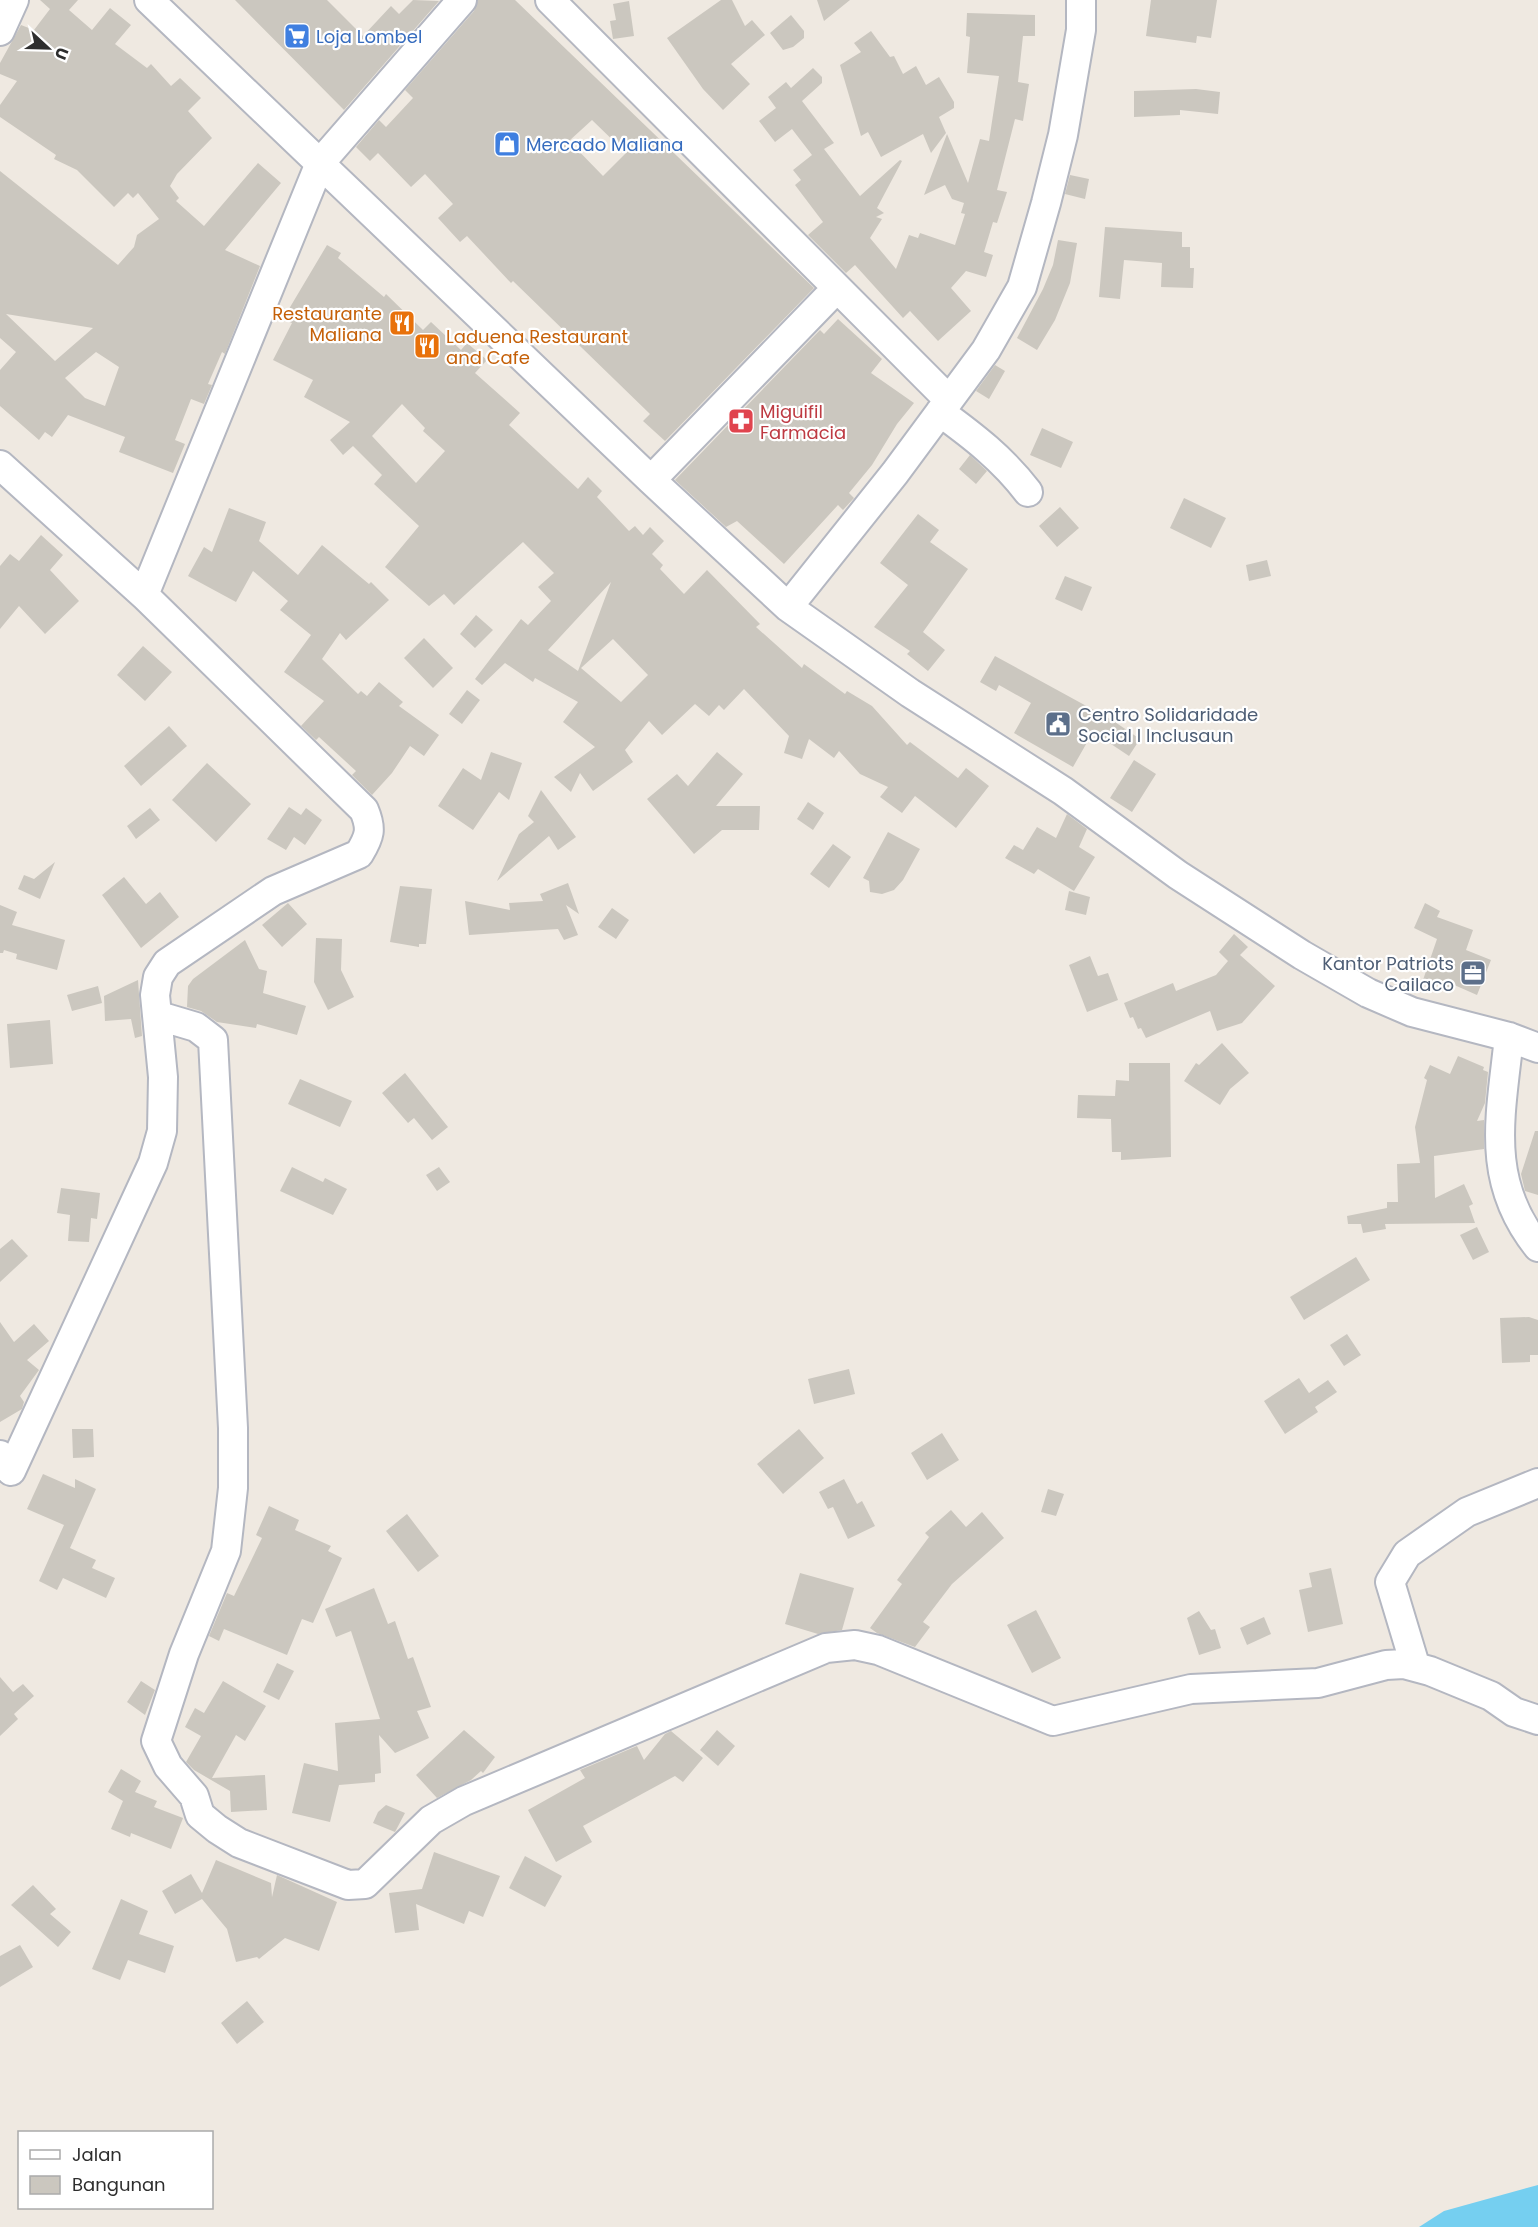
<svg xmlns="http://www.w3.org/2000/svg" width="1538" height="2227" font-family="Poppins,sans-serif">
  <rect width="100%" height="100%" fill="#efe9e1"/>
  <path fill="#75cff0" d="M1538,2185v42h-119l25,-16z"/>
  <path fill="#cbc7bf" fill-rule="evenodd" d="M40,0h38l-9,10 23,20 18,-22 21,17 -16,19 32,24 4,-4 20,22 9,-8 21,20 -13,13 24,27 -35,36 -7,12 9,12 -3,3 28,25 54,-63 23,20 -56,67 35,16 -35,88 -3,-2 -14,32 4,1 -8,19 -13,-5 -16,41 10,4 -12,29 -54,-21 6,-15 -57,-22 -16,22 -7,-5 -6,8 -39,-34v-36l16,-18 -16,-14v-167l118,94 16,-18 3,-12 22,-16 -21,-26 -5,5 -5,-5 -14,14 -37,-37 -23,-11 2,-4 -56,-38v-12l17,-24 -17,-7v-11l21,-38 13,5 16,-21zM6,314l87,14 -38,33zM96,352l23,15 -14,39 -20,-8 -20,-20z
    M235,0h92l36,36 28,-30 8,8 14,-14 26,1 -95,109z
    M478,0h37l299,288 -149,153 -22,-20 7,-7 -137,-133 -2,2 -44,-47 -7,6 -22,-24 15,-14 -28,-30 -14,13 -33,-34 -8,8 -14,-14 23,-27 7,7 27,-29 -8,-8 69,-79zM592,120l34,33 -23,23 -34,-35z
    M721,0h11l13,26 7,-6 13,15 -34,29 19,20 -27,26 -20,-21 -36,-51z
    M817,0h33l-26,21z
    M1151,0h66l-6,38 -14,-2 -1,7 -50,-7z
    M629,1l5,35 -21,3 -3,-18 6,-1 -3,-16z
    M967,13l68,2v21h-12l-5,46 11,2 -6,37 -8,-2 -18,71 10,2 -10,31 -4,-1 -9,30 9,3 -7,22 -20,-6 -15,17 20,23 -33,30 -28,-30 -7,7 -48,-53 -9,8 -38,-38 15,-13 -28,-37 6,-5 -8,-10 19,-15 -20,-26 -17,13 -16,-21 17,-13 -8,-11 18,-15 5,6 22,-20 9,9v6l-20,18 32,42 -10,6 36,47 40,-36 2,1 -25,47 7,5 -8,4 6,2 -12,19 26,31 13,-34 9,3 2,-5 35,12 10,-31 -4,-1 3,-10 -12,-4 -7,-14 -21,10 23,-61 21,49 12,-44 9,2 10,-65 -32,-3 3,-36 -4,-1z
    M791,15l13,16v7l-11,9 -10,3 -13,-17z
    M871,31l19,26 4,-1 9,18 13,-8 10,19 13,-8 15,25v6l-15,9 7,16 -15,20 -8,-19 -42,23 -13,-25 -7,4 -21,-71 21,-13 -7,-9z
    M1196,89l24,3 -2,22 -38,-4v5l-46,2v-26z
    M1070,175l19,4 -4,20 -20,-5z
    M1105,227l77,5v15h8v21h4l-1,20 -32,-1 1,-24 -38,-3 -4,39 -21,-2z
    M1058,240l19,3 -7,40 -15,37 -18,30 -20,-12 26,-49 10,-24z
    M327,245l14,8 -3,5 46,39 2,-3 37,36 8,-8 30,28 6,-7 20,17 -12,13 45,40 -11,12 69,64 10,-12 14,14 -5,6 32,34 6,-5 8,9 7,-8 14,14 -12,13 11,11 -3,4 24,25 23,-24 53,54 -4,3 46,41 2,-4 41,30 2,-3 25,15 35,39 3,-3 48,36 8,-10 23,18 -33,42 -41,-32 -13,17 -22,-16 8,-10 -28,-13 -21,-23 -5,7 -25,-19 -7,20 -18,-6 5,-17 -45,-47 -20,21 -5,-5 -10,11 -14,-12 -33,31 -13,-14 -24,29 8,12 -40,29 -13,-18 -9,19 -17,-15 41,-30 -32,-25 15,-20 -43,-24 -2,4 -28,-19 -23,22 -7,-6 46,-60 7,6 23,-24 -13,-14 16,-14 -31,-31 -69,63 -10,-11 -15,12 -44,-39 34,-41 -45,-42 8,-9 -29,-29 -10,9 -13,-15 20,-18 -46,-25 9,-17 -40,-20 19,-37 -9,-4zM402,404l23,24 -2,3 22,20 -29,32 -44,-47zM611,582l-33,89 -30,-21zM613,639l35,36 -27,27 -40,-34z
    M838,319l44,40 -11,14 43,30 -17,21 -25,41 -23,28 5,5 -11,12 -5,-5 -54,59 -47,-43 -11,6 -51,-47 145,-150 4,4z
    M995,365l10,6 -16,28 -13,-8z
    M1042,428l31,14 -12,26 -31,-13z
    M970,455l17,16 -11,13 -17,-15z
    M1184,498l42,20 -15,30 -41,-20z
    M1060,507l19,21 -22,19 -18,-21z
    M229,508l37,14 -7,19 39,34 24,-30 47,39 2,-2 18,18 -43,40 -6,-7 -18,26 36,35 3,-3 6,5 12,-14 24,20 -4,4 40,29 -15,21 -14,-10 -18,27 -20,22 -20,-20 4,-4 -37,-34 -3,3 -15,-14 23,-25 -40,-29 27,-37 -31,-25 8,-9 -35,-30 -17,31 -48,-26 16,-29 8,5z
    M918,514l21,16 -9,12 38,27 -45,63 22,18 -17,21 -21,-17 3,-3 -36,-24 34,-42 -28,-22z
    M41,535l22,20 -13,15 29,31 -34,33 -26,-28 -19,23v-63l10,-12 9,7z
    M1267,560l4,16 -22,5 -3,-16z
    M1065,576l27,11 -10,24 -27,-12z
    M476,615l17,15 -18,18 -15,-14z
    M424,638l29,30 -20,20 -29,-30z
    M143,646l29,26 -27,29 -28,-26z
    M995,656l117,64 28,19 -11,17 -36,-24 -20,35 -59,-34 17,-30 -32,-18 -3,6 -16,-9z
    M467,690l13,10 -18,24 -13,-10z
    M169,726l18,20 -46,40 -17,-20z
    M491,752l31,11 -13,37 -10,-8 -26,38 -35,-24 25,-38 18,12z
    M717,752l26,22 -27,32h44l-1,24h-37l-28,24 -47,-55 30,-25 11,12z
    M1134,760l22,14 -24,38 -22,-14z
    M207,763l44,41 -35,38 -44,-42z
    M541,790l35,47 -18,13 -9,-14 -52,45 22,-47 15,-12 -6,-6z
    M808,802l16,11 -11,17 -16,-11z
    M289,807l12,8 5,-7 16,12 -17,25 -11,-8 -8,13 -19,-11z
    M150,808l10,12 -24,19 -9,-13z
    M1067,814l20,15 -8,18 16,10 -21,34 -36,-22 -4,5 -29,-16 9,-13 9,5 14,-23 19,11z
    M888,832l32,17 -17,31 -9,10 -12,4 -12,-2 -1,-11 -6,-3z
    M833,844l18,13 -22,31 -19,-14z
    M55,862l-15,37 -22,-10 6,-14 10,4z
    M124,877l22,27 14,-12 19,25 -38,31 -39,-53z
    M568,883l11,31 -13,-9 12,30 -14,5 -6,-11 -89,6 -4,-34 45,9 -1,-7 34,-2 -3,-7z
    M400,886l32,3 -6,55h-7v3l-29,-5z
    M1069,891l21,6 -4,18 -21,-5z
    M288,903l19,21 -25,23 -20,-22z
    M1425,903l15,8 -3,6 36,13 -7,20 25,10 -14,35 -25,-11 -2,6 -27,-10 14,-41 -23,-11z
    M0,905l17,7 -5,13 53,15 -8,30 -41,-11 1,-5 -13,-4 -1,3h-3z
    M612,908l17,12 -13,19 -18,-12z
    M1234,934l14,13 -8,8 35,31 -33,37 -25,8 -7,-20 -64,27 -5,-10 -3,1 -5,-12 -3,1 -6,-15 49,-20 3,8 40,-16 12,-14 -9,-9z
    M316,938l26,1 -1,31 13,27 -26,13 -14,-28z
    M245,940l14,29 8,2 -4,22 43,13 -9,29 -40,-11 -1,4 -39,-6 -16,-11 -14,-4 1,-21 5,-7z
    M1090,956l8,20 10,-3 10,27 -31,12 -18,-47z
    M138,980l4,56 -7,2 -4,-19 -26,2 -1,-25z
    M98,986l4,17 -30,8 -5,-16z
    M50,1020l3,44 -43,4 -3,-44z
    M1222,1043l27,30 -19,16 -10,16 -36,-24 12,-18 3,2z
    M1458,1056l26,11 -1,3 5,2 -3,31 -8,18 7,-1v29l-50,7 1,42 29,-14 9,20 -4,2 6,17 -90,1 1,5 -23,4 -2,-9h-13l-1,-8 40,-8v-6h11l-1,-38 23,-1 -5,-36 12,-47 -3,-2 6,-13 20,9z
    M1129,1063h41l1,94 -50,3v-8h-9l-1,-33 -34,-1 1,-23 37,1 1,-16 13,1z
    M405,1073l43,54 -16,13 -18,-22 -6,5 -26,-30z
    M300,1079l52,22 -12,26 -52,-23z
    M1535,1131h3v64l-13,-4 -4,-17z
    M292,1167l31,15 2,-4 22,11 -14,26 -53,-24z
    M439,1167l11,15 -13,9 -11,-16z
    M61,1188l39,5 -3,26 -6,-1 -2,24 -21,-1 2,-26 -13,-2z
    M1477,1227l12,25 -16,8 -13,-25z
    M12,1239l16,17 -28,26v-33z
    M1356,1257l14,23 -66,40 -14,-23z
    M1529,1317l9,3v35h-8v7l-28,1 -2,-45z
    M0,1322l14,20 20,-18 15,17 -22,19 12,10 -19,26 4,6 -2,7 -22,13z
    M1347,1334l14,21 -17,11 -14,-21z
    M849,1369l6,25 -41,10 -6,-25z
    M1299,1378l10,15 19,-13 9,12 -22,15 3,5 -33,22 -21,-33z
    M72,1429h21l1,28 -21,1z
    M799,1429l25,29 -41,36 -26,-30z
    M942,1433l17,27 -32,20 -16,-27z
    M43,1474l32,14v-9l21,10 -26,59 26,12 -4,8 23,10 -9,20 -43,-20 -6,12 -18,-9 25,-56 -37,-16z
    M844,1479l13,25 5,-3 13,25 -27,13 -15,-32 -5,2 -9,-17z
    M1048,1489l16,5 -8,22 -15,-4z
    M269,1506l30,14 -4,10 36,16 -3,5 14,7 -29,65 -11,-4 -15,36 -63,-26 -5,12 -10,-5 18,-43 7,3 28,-58 -6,-3z
    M951,1510l15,17 16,-15 22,26 -52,46 -29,38 7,5 -15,20 -38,-14 -7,-5 32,-44 -5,-4 32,-43 -4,-4z
    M407,1514l32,42 -21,16 -32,-41z
    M1331,1568l12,56 -35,8 -9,-42 13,-3 -3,-14z
    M800,1573l54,15 -12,42 -24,4 -33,-10z
    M374,1588l14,36 7,-3 13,38 5,-2 18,50 -14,4 12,27 -34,15 -16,-18 2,38 -6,1v8l-36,3 -9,37 -38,-9 12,-50 34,8 -3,-48 45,-4 -29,-88 -15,6 -11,-28z
    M1036,1610l25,48 -29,15 -25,-48z
    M1199,1611l12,19 4,-1 6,19 -22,7 -12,-37z
    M1264,1617l7,17 -24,11 -7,-17z
    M277,1663l17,8 -15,29 -16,-8z
    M0,1677l13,15 10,-8 11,12 -20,18 4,5 -18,17z
    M141,1681l14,9 -10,25 -18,-13z
    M223,1681l43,25 -21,35 -9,-6 -24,43 53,-3 2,35 -36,2 -1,-21 -36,-21 -8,-8 15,-26 -16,-9 10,-19 9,5z
    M464,1730l31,27 -12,16 -2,-2 -10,9 -34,18 -21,-23z
    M717,1730l18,16 -17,20 -18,-16z
    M671,1731l32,27 -20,24 -8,-6 -92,50 9,16 -36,20 -28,-52 57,-32 -5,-8 57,-24 7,14 21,-26z
    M121,1769l20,12 -6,11 22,9 -3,6 29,11 -12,31 -40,-16 -1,4 -19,-8 12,-28 -15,-9z
    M386,1805l19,8 -10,19 -22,-9 5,-11z
    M434,1852l66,24 -17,41 -14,-6 -5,13 -48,-20 3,26 -24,3 -6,-40 33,-4z
    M525,1856l37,20 -17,31 -36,-19z
    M216,1860l55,23 1,14 5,-22 60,27 -18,49 -34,-13 -26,21 -2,-2 -21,5 -9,-33 -25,-30 -27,15 -13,-23 29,-17 11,19z
    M33,1885l23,24 -6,5 21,18 -13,15 -47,-42z
    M121,1899l27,12 -9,23 35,12 -9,27 -37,-13 -8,20 -28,-11z
    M20,1945l13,22 -33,20v-31z
    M247,2001l17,21 -27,22 -16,-21z"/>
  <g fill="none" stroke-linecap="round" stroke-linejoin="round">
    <defs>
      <path id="minor" d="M149,0l502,480 137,127 122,86 153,98 115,84 124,80 66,38 44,19 97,25 29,11
        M550,0l399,400
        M0,31l14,-31
        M940,412c33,24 63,47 88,80
        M0,465l144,130
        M651,480l186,-192
        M788,607l107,-134 91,-123 36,-63 24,-84 17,-68 18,-105v-30
        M159,1016l37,11 17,13 20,388v60l-7,63 -42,103 -28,87 12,25 26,30 6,19 17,14 22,14 109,42 17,-1 66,-64 33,-19 362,-153 29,-3 23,5 175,71 138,-32 127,-6 68,-18 18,-1 26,7 61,25 23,16 24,8
        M1509,1037c-8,78 -25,143 29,210
        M0,1455l11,16 142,-308 9,-32 1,-54 -8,-82 3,-18 9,-14 106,-72 86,-37c11,-18 13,-25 5,-44l-220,-215 176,-432 142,-163
        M1415,1665l-25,-83 17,-28 60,-42 71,-29"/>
    </defs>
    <use href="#minor" stroke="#b4b7c1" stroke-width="32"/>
    <use href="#minor" stroke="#fff" stroke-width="28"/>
  </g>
  <defs>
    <symbol id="supermarket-square" viewBox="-11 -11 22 22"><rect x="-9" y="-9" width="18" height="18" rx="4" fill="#3f7fe0" stroke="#fff"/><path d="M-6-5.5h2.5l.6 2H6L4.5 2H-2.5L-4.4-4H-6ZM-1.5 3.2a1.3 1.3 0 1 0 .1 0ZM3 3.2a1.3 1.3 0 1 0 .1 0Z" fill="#fff"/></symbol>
    <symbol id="shop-square" viewBox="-11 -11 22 22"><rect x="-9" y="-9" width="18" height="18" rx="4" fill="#3f7fe0" stroke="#fff"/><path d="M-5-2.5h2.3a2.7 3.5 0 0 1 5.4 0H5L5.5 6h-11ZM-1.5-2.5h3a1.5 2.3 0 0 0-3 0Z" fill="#fff"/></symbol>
    <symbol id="restaurant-square" viewBox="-11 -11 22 22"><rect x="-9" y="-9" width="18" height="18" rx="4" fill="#e8710a" stroke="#fff"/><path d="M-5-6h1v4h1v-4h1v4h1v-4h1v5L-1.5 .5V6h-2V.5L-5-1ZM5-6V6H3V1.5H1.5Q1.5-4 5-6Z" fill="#fff"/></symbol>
    <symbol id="pharmacy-square" viewBox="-11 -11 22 22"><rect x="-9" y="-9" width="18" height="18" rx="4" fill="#e0444e" stroke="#fff"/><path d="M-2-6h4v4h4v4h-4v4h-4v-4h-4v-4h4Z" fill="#fff"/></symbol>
    <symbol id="civic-square" viewBox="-11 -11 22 22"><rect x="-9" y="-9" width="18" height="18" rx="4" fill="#5c6f8a" stroke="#fff"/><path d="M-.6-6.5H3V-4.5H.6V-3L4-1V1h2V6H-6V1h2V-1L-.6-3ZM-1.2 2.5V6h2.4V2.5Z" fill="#fff"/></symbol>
    <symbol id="office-square" viewBox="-11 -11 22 22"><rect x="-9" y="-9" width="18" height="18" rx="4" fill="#5c6f8a" stroke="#fff"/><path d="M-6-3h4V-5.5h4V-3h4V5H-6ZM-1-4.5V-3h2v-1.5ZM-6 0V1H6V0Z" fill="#fff"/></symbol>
  </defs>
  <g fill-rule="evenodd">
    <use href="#supermarket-square" x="282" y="21" width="30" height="30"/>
    <use href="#shop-square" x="492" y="129" width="30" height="30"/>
    <use href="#restaurant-square" x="387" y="308" width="30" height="30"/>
    <use href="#restaurant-square" x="412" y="331" width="30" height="30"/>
    <use href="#pharmacy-square" x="726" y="406" width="30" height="30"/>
    <use href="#civic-square" x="1043" y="709" width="30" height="30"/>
    <use href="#office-square" x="1458" y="958" width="30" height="30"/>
  </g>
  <g text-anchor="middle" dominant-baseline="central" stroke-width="4.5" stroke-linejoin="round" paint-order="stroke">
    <g font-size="18" fill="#366cbe" stroke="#fff" text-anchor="start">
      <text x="316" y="36">Loja Lombel</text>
      <text x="526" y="144">Mercado Maliana</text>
    </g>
    <g font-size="18" fill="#c56008" stroke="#fff" text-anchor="end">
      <text x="382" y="313">Restaurante<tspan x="382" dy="21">Maliana</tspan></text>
      <text x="446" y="336" text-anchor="start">Laduena Restaurant<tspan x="446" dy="21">and Cafe</tspan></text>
    </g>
    <g font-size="18" fill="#be3a42" stroke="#fff" text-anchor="start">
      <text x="760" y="411">Miguifil<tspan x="760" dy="21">Farmacia</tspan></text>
    </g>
    <g font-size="18" fill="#4e5e75" stroke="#fff" text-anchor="start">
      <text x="1078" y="714">Centro Solidaridade<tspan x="1078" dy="21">Social I Inclusaun</tspan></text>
      <text x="1454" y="963" text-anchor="end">Kantor Patriots<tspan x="1454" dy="21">Cailaco</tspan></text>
    </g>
  </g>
  <rect x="18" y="2131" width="195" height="78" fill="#ffffff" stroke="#ababab" stroke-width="1.5"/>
  <rect x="30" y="2150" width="30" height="9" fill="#ffffff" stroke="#ababab" stroke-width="1.5"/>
  <text x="72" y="2161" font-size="18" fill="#2e2e2e">Jalan</text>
  <rect x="30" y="2176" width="30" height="18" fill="#cbc7bf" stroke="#ababab" stroke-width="1.5"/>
  <text x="72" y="2191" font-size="18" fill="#2e2e2e">Bangunan</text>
  <g transform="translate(48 48) rotate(112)" stroke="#ffffff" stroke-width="4.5" paint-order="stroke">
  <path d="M0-4.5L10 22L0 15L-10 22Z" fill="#2e2e2e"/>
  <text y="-9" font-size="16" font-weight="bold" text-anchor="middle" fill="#2e2e2e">U</text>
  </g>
</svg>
